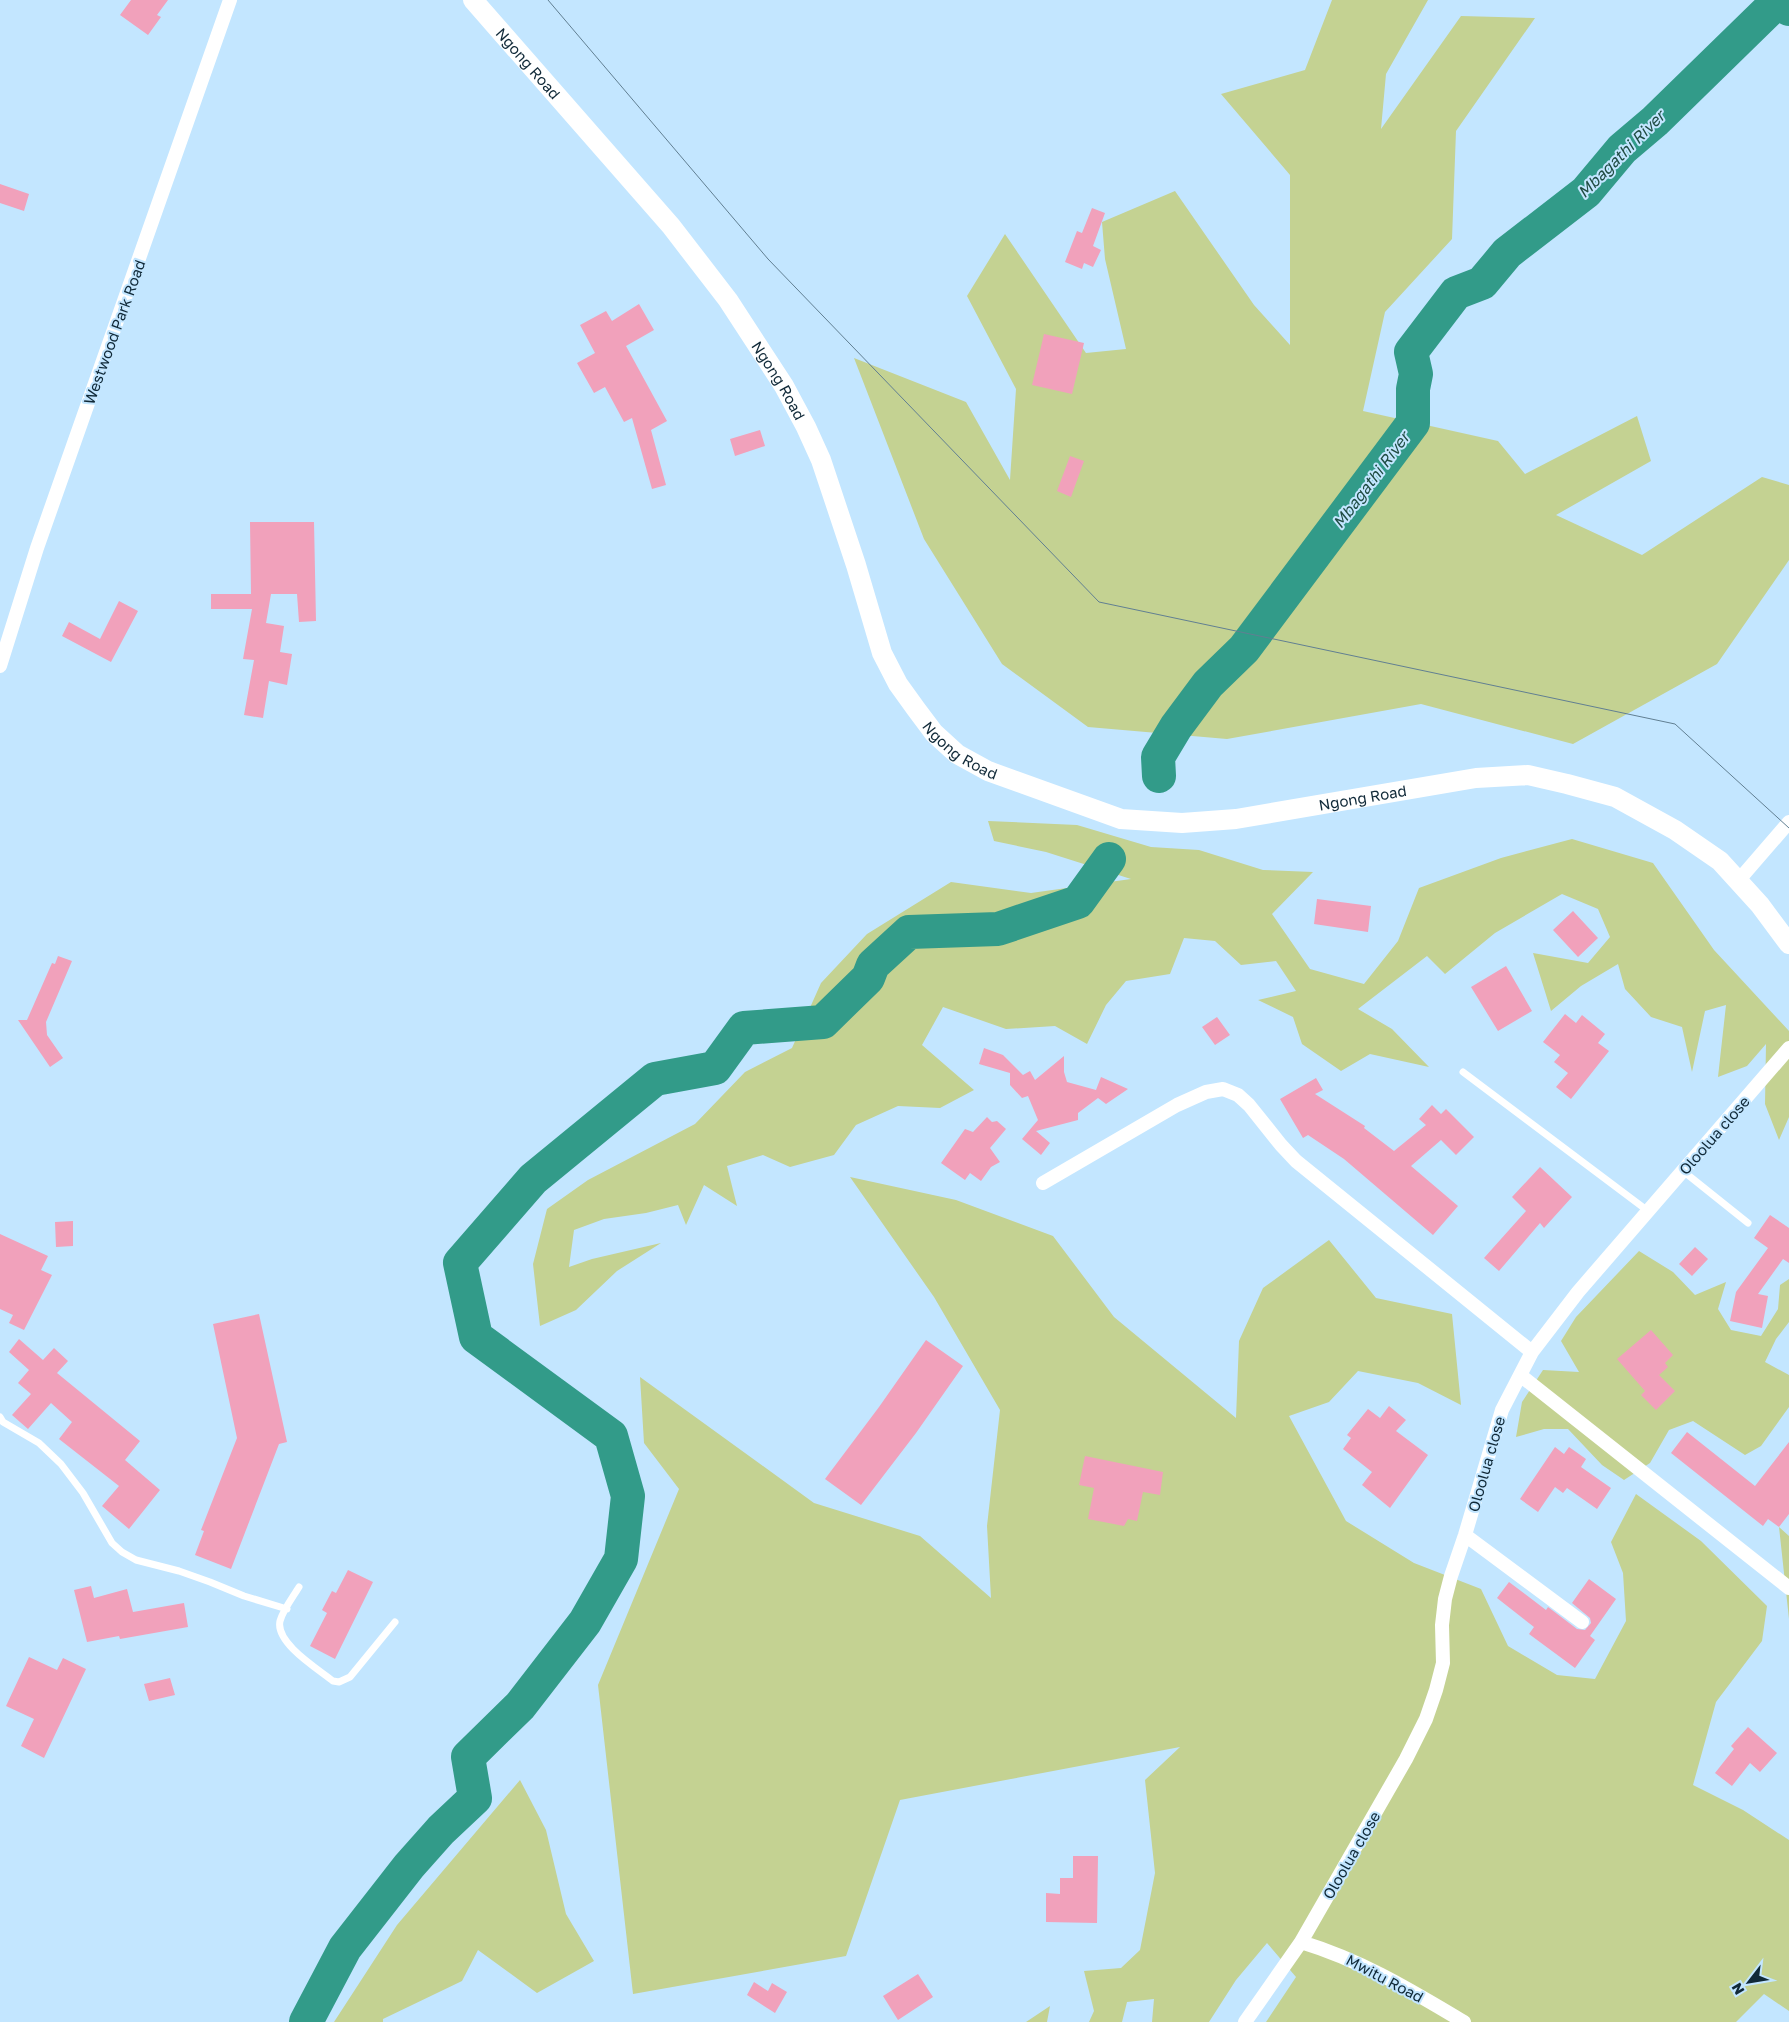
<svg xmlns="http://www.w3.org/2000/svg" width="1789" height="2022" font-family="'Golos Text',sans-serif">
  <rect width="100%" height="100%" fill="#c3e6ff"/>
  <path fill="#c4d292" d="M1332,0h96l-42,74 -5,55 80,-113 74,2 -79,113 -4,108 -67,73 -22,99 135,30 27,33 112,-58 14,45 -95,54 86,40 120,-78 27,8v75l-72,104 -144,80 -152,-40 -194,35 -139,-12 -86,-63 -78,-125 -70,-181 112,44 44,78 6,-91 -49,-93 38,-62 81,119 40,-4 -21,-90 -3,-37 73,-31 79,114 36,40v-170l-69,-81 84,-24z
    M988,821l89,4 74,22 48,3 64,20 50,2 -41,42 38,55 54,15 34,-43 21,-53 82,-30 71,-19 81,24 61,87 75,81v86l-10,23 -14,-36 1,-60 -19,22 -29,11 8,-72 -21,6 -13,61 -10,-45 -31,-10 -26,-28 -7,-25 -37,22 -30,25 -18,-58 55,10 22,-26 -12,-28 -36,-15 -67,39 -50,41 -18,-18 -69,53 34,20 37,38 -59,-13 -29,17 -39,-27 -9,-27 -35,-17 38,-9 -20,-30 -35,4 -26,-24 -31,-3 -14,36 -44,7 -20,24 -19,39 -32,-18 -49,3 -63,-22 -21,38 52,45 -34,18 -42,-2 -42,19 -22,30 -44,12 -27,-12 -36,11 10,40 -33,-21 -18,40 -8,-20 -32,8 -42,6 -30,11 -5,37 23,-8 69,-16 -44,28 -41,39 -36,16 -7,-62 14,-55 41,-29 107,-56 50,-52 47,-24 29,-65 46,-49 84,-52 80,11 100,-14 -85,-27 -52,-11z
    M850,1177l106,23 97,36 61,81 122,101 3,-77 24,-53 66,-48 47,58 76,16 9,91 -43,-22 -60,-12 -29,31 -40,14 57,105 68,42 67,26 27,57 49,29 38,4 31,-58 -3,-48 -12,-31 25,-48 65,47 66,65 -5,35 -46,61 -23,83 50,25 46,30v171l-25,-17 -28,28h-470l30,-45 -29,-34 -31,37 -27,42h-57l2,-23 -27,3 -5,20h-33l5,-11 -10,-40 37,-3 19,-18 15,-77 -10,-93 35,-33 -280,53 -54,156 -213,38 -35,-309 81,-196 -35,-46 -4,-66 174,126 106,33 71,62 -4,-72 13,-116 -66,-113z
    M1639,1251l34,21 22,23 31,-13 -8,27 13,21 30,6 17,-27 2,-24 9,-6v43l-13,17 -11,23 24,13v32l-28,39 -16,9 -52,-34 -24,9 -19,33 -26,17 -22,-15 -34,-36h-24l-28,8 6,-35 21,-32 36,2 -18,-31 15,-24z
    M1779,1527l10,9v83z
    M520,1780l26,50 20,84 28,47 -57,32 -59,-43 -16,31 -79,38v3h-49l63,-97z
    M1050,2006l-3,16h-21z"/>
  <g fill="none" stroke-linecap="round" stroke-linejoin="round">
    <path stroke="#329b89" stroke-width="34" d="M1159,776l-1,-19 18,-30 32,-43 36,-35 169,-226v-34l3,-15 -5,-22 45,-59 26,-10 25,-30 79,-61 36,-43 33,-28 124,-121 10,9
      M306,2022l39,-74 64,-82 32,-36 34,-32 -7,-41 52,-51 65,-84 36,-63 7,-63 -17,-60 -135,-99 -16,-74 73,-84 122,-100 60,-11 29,-40 79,-6 45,-44 5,-13 36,-33 89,-3 80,-27 31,-43"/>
  </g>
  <path fill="#f1a1bb" d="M131,0h37l-11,15 4,2 -13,18 -28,-20z
    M0,184l29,10 -5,17 -24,-8z
    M1092,208l13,5 -12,33 8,4 -8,17 -9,-4 -2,6 -17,-7 12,-31 5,2z
    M639,304l15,26 -28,16 41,75 -16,9 15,55 -14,4 -20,-71 -8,4 -19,-35 -11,6 -17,-30 18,-10 -15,-28 26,-14 6,10z
    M1044,334l40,9 -12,51 -40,-9z
    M760,430l5,16 -30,10 -5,-17z
    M1070,456l14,5 -13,36 -14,-6z
    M250,522h64l2,99 -17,1 -2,-28h-26l-5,29 18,3 -4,26 12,2 -5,31 -18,-4 -6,37 -19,-3 10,-55 -11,-1 9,-50h-41v-15h40z
    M119,601l19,10 -27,51 -49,-26 7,-14 31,17z
    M1317,899l54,7 -3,26 -54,-8z
    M1573,911l25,27 -20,19 -25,-27z
    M58,956l14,5 -26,61 1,13 16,23 -13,9 -32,-47h9l25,-57 3,1z
    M1506,966l26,45 -34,20 -27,-44z
    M1565,1014l11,9 6,-8 23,19 -7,9 11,8 -38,48 -15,-12 12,-14 -14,-11 6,-7 -17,-13z
    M1217,1017l13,18 -15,10 -13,-18z
    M984,1048l19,7 20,20 7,-4 5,9 29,-24v16l3,10 29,8 5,-13 27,12 -22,15 -8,-6 -20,15v7l-42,11 14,12 -9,12 -19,-16 16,-19 -10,-24 -6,2 -12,-13v-12l-31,-9z
    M1316,1078l7,12 -8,4 50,32 -1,2 30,23 32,-26 -7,-6 13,-14 9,9 5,-5 28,28 -18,18 -15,-15 -30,26 47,40 -25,29 -89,-76 -36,-24 -5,3 -23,-39z
    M987,1117l5,5 5,-1 9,8 -16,19 10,14 -9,5 -10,14 -11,-8 -5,7 -24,-17 24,-34 8,3z
    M1540,1167l32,30 -28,31 -4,-5 -41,48 -15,-13 42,-47 -14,-14z
    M1770,1215l19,13v35l-6,-4 -25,35 10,2 -6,32 -32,-7 6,-29 32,-44 -14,-10z
    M73,1221v25l-17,1 -1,-25z
    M0,1234l48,22 -7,14 11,5 -28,55 -15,-7 4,-8 -13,-6z
    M1695,1247l13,12 -16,17 -13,-12z
    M259,1314l28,128 -8,2 -48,125 -36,-14 9,-24 -3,-1 36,-92 -24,-114z
    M1651,1330l22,25 -8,8 3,4 -9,8 16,16 -19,19 -15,-15 4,-4 -28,-32z
    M19,1339l24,21 11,-12 14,13 -11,12 83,68 -15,19 35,30 -31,39 -27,-23 17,-20 -60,-47 13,-17 -21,-19 -23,26 -16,-14 19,-21 -13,-11 11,-13 -20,-18z
    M926,1340l37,26 -47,67 -55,72 -36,-26 54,-72z
    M1389,1406l17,14 -10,11 32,24 -38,53 -28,-23 10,-13 -29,-23 8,-11 -4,-3 21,-26 12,9z
    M1687,1432l68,54 34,-44v72l-10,13 -11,-8 -5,7 -92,-73z
    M1555,1447l9,7 5,-7 17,12 -5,8 30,21 -14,21 -30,-21 -4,5 -8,-6 -17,25 -18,-13z
    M1085,1456l78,16 -3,23 -17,-3 -6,29 -9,-2 -4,7 -36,-7 6,-31 -15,-3z
    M348,1570l25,12 -38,77 -25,-13 17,-33 -5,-3 10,-19 4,2z
    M1589,1579l27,20 -26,37 5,4 -20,28 -46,-34 5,-7 -37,-29 12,-16 37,28 2,-3 29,22 8,1 6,-7 -1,-5 -18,-15z
    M91,1586l3,12 33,-9 6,23 51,-9 4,24 -68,12 -1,-3 -32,6 -13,-52z
    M29,1657l28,13 6,-12 23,11 -42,89 -23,-12 13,-27 -28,-13z
    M170,1678l5,17 -26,6 -5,-17z
    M1748,1727l29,26 -17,19 -10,-9 -18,23 -17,-13 19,-24 -3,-3z
    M1073,1856h25l-1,67 -51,-1v-29l14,1v-16h13z
    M918,1974l15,23 -35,23 -15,-24z
    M754,1982l14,9 4,-8 15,9 -12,21 -28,-18z"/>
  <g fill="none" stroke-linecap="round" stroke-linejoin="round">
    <path stroke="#fff" stroke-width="7" d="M1463,1072l185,139
      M1683,1171l65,52
      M0,1417l3,5 36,21 22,21 22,29 29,50 10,9 14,8 43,11 31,11 34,14 43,13
      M299,1587c-6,10 -16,23 -19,34 -5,22 38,48 53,60l6,1 11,-5 45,-55"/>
    <path stroke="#fff" stroke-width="14" d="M0,666l37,-118 193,-548
      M1738,881l51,-59
      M1043,1183l134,-78 29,-13 17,-3 15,6 11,10 32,40 15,16 236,191
      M1520,1375l269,213
      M1465,1535l117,87
      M1301,1942c62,19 109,48 163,80
      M1245,2022l56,-80 105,-183 20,-40 10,-29 7,-27 -1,-38 3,-26 6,-23 14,-41 37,-125 30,-58 46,-60 211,-244"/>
    <path stroke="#fff" stroke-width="20" id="s1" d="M473,0l198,226 57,74 56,86 22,41 15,33 35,105 26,88 16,31 18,25 18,24 23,21 31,17 133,48 61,4 54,-4 240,-41 52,-3 39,9 48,13 60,33 45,31 40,44 29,39"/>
    <path stroke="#617f92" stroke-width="1" d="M548,0l220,259 331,343 576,122 114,104"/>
  </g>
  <g text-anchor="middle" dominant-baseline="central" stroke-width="4" stroke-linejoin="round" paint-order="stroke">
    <g font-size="15" fill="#102938" stroke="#c3e6ff">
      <text stroke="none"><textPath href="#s1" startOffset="84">Ngong Road</textPath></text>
      <text transform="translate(114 332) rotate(-70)">Westwood Park Road</text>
      <text stroke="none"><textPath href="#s1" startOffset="489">Ngong Road</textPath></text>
      <text stroke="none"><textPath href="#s1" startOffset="909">Ngong Road</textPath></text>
      <text stroke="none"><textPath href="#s1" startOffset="1329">Ngong Road</textPath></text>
      <text transform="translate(1714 1135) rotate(-49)">Oloolua close</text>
      <text transform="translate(1486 1464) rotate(-74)">Oloolua close</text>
      <text transform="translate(1351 1855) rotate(-60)">Oloolua close</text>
      <text transform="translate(1385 1978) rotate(28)">Mwitu Road</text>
    </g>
    <g font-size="16" font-style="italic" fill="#204c43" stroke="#c3e6ff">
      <text transform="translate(1621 154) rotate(-45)">Mbagathi River</text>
      <text transform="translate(1371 480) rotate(-53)">Mbagathi River</text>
    </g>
  </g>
  <g transform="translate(1749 1982) rotate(239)" stroke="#c3e6ff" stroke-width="4" paint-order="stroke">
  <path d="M0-4L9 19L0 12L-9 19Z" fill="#102938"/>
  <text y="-8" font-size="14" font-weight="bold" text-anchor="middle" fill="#102938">N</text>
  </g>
</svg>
